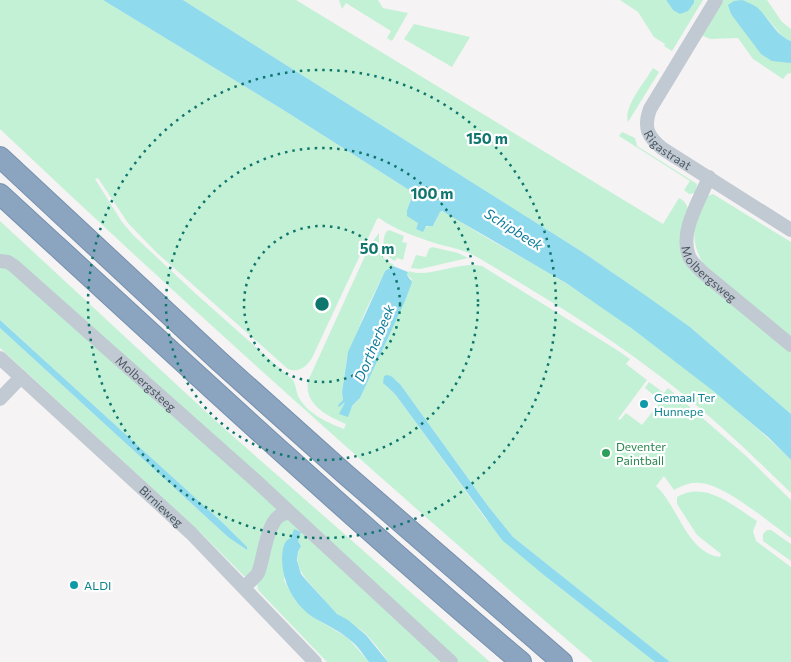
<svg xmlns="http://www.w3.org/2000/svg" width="791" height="662" font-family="Commissioner,sans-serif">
  <rect width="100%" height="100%" fill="#f5f3f3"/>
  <path fill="#c3f1d5" d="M0,0h103l182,111 124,79 4,4 -6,16 11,13 -2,6 18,-4 6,-14 9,3c37,26 79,45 118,70 79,51 156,110 224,176v33c-45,-44 -91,-88 -142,-125 -54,-41 -113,-76 -172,-111 -12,-7 -25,-9 -39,-13 -19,-6 -43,-14 -59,-26l-2,1 -65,139c-6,9 -13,15 -24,11l-132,-117 -28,-29 -30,-45 -3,1 27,43 11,13 63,59 97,86c3,5 3,11 5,16 8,17 30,27 46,33l2,-5c-18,-8 -42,-19 -38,-43l62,-136 9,-12c0,14 -1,25 15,32l-2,4h-4l-3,2 -19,39 -19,47 -5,35 1,8 2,2 -5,12 4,1 16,-17 52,-119 -5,-4 2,-4c18,8 50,-10 73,-5l135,84 13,9 -4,5 21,16 -29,39 2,1 6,-7 16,12 19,-24 -16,-13 4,-6 15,11 4,-5 77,67 46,45v38c-21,-15 -67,-54 -91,-55 -10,-1 -18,3 -26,7l-10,-14 -8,10c22,20 31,67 64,71l1,-3 -24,-19 -20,-31v-7c29,-17 56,9 80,24l-4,10 3,10 35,26v95h-121l-157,-125 -25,-31 -88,-122 -4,-4 -11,5 10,9 90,124 60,58 110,86h-62c-202,-173 -400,-350 -593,-533z
    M183,0h113l367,224 16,-26c18,8 6,36 3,51l109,102v63l-101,-87 -106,-74z
    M339,0h39l5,8 25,5 -16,28 -5,-3 4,-7 -45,-28 -4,6z
    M620,0h46l7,10 21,-7v-3h9l-31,51 -8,-5 1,-2 -11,-7 -16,-25z
    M723,0h44l15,22 9,7v12l-8,-4 -24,-28 -29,-1 1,6 60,49v10l-4,1 -4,5 -30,-20 -15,-21 -28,1 -9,-4z
    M414,24l56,13 -18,30 -48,-28z
    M653,68l6,4 -31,50c-5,-15 17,-40 25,-54z
    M622,132l13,6 2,8 60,38 -1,9 -7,1 -5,-4 6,-9 -71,-45z
    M713,194l78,48v96l-88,-74c-15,-30 -8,-37 2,-67z
    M0,221l218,202 272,239h-32l-458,-404z
    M389,230l15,6 -2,6 5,1 -4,17 -6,-2 -2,3c-12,-6 -14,-17 -9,-29z
    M432,247l26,6 10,5 -48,11 -9,-1 5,-13 10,2 3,-8z
    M0,264h3l276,244 -22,57 -9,11h-4l-42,-42 -202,-186v-20l228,209 6,3 12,10 -9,-13 -14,-14 -223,-203z
    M287,518l158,144h-57c-6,-10 -14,-19 -22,-28 -9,-8 -20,-13 -29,-20 -6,-5 -11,-12 -16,-18 -12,-14 -31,-29 -20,-50l-3,-5v-11l-14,50 11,20 9,9 9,8 35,21 21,24h-42l-69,-72 -1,-6 19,-58z
    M767,530h4l20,14v17l-28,-20v-7z"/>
  <path fill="#90daee" d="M103,0h80l401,253 61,42 45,32 101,87v46l-23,-23 -56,-47 -78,-60 -68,-47 -124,-72 -2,1 -7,14h-7l-3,6 -7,-3 2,-6 -11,-7v-6l6,-16 -4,-4 -124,-79z
    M666,0h28v3l-6,8 -8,3 -7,-4z
    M742,0c7,3 13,5 18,10 9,10 18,27 31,31v22l-19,-2 -11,-7 -30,-40 -3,-9 6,-4z
    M393,266l15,6 -1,3 5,7 -7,19 -45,97 -8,8 -4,11 -9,-3 6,-12 -6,5 -1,-2 5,-5 -1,-8 6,-40 37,-81 3,-2h4z
    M0,320l223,203 24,24v3l-19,-13 -228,-209z
    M387,375l4,1 9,8 88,122 25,31 157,125h-15l-110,-86 -43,-36 -107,-146 -12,-11 1,-7z
    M294,529l7,3 -3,9 3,5 -3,6 -1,8 4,14 5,6 31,34 11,6 18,15 22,27h-19c-6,-8 -12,-17 -20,-23 -10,-8 -22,-14 -33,-20 -22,-13 -34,-37 -34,-62 1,-8 1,-16 9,-19z"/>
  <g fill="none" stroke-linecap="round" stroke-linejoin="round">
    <defs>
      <path id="highway" d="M0,157l219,204 125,112 218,189
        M0,194c172,158 343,317 521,468"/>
    </defs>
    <use href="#highway" stroke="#7690ad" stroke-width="22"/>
    <g stroke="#c1cad2" stroke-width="14">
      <path id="s1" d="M716,0l-66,109c-7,19 -2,28 13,40l128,81"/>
      <path id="s2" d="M709,177c-9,23 -30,54 -20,79 2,6 8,10 12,15l90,74"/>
      <path id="s3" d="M0,261l8,1 6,4 241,214 196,182"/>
      <path id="s4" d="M0,358l191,175 124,129"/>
      <path d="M0,399l21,-22"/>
      <path d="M244,587c4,-4 11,-9 14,-14 7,-16 8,-61 31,-60"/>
    </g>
    <use href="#highway" stroke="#8ba5c1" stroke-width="20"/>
  </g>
  <g fill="none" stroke="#0f766e" stroke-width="2.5" stroke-dasharray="2.5 5">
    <circle cx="322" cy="304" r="78"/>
    <circle cx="322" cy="304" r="156"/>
    <circle cx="322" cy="304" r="234"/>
  </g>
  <g fill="#0f9aa8" stroke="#fff" stroke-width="2">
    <circle cx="644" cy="404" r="5"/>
    <circle cx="74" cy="585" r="5"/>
  </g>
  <circle fill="#2e9e5b" stroke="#fff" stroke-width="2" cx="606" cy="453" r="5"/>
  <g text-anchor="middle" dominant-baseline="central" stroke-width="4.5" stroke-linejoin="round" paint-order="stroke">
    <g font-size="12" fill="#4a5661" stroke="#fff">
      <text stroke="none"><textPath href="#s1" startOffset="178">Rigastraat</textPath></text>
      <text stroke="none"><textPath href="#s2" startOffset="110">Molbergsweg</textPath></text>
      <text stroke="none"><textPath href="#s3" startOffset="192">Molbergsteeg</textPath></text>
      <text stroke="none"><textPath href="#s4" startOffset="219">Birnieweg</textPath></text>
    </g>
    <g font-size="12" fill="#0d838f" stroke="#fff" text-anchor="start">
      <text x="654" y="397">Gemaal Ter<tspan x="654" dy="14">Hunnepe</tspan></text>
      <text x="84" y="585">ALDI</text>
    </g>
    <g font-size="12" fill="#27864d" stroke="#fff" text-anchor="start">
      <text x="616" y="446">Deventer<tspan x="616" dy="14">Paintball</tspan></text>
    </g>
    <g font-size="14" font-style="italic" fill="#0c7c9b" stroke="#fff">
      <text transform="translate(514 229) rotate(32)">Schipbeek</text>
      <text transform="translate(374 343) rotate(-67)">Dortherbeek</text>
    </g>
  </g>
  <circle cx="322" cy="304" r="8" fill="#0f766e" stroke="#fff" stroke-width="2.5"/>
  <g font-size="15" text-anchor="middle" font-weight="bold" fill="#0f766e" stroke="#fff" stroke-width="4.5" stroke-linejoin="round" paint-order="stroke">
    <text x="487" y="144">150 m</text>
    <text x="432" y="199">100 m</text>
    <text x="377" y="254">50 m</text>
  </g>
</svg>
